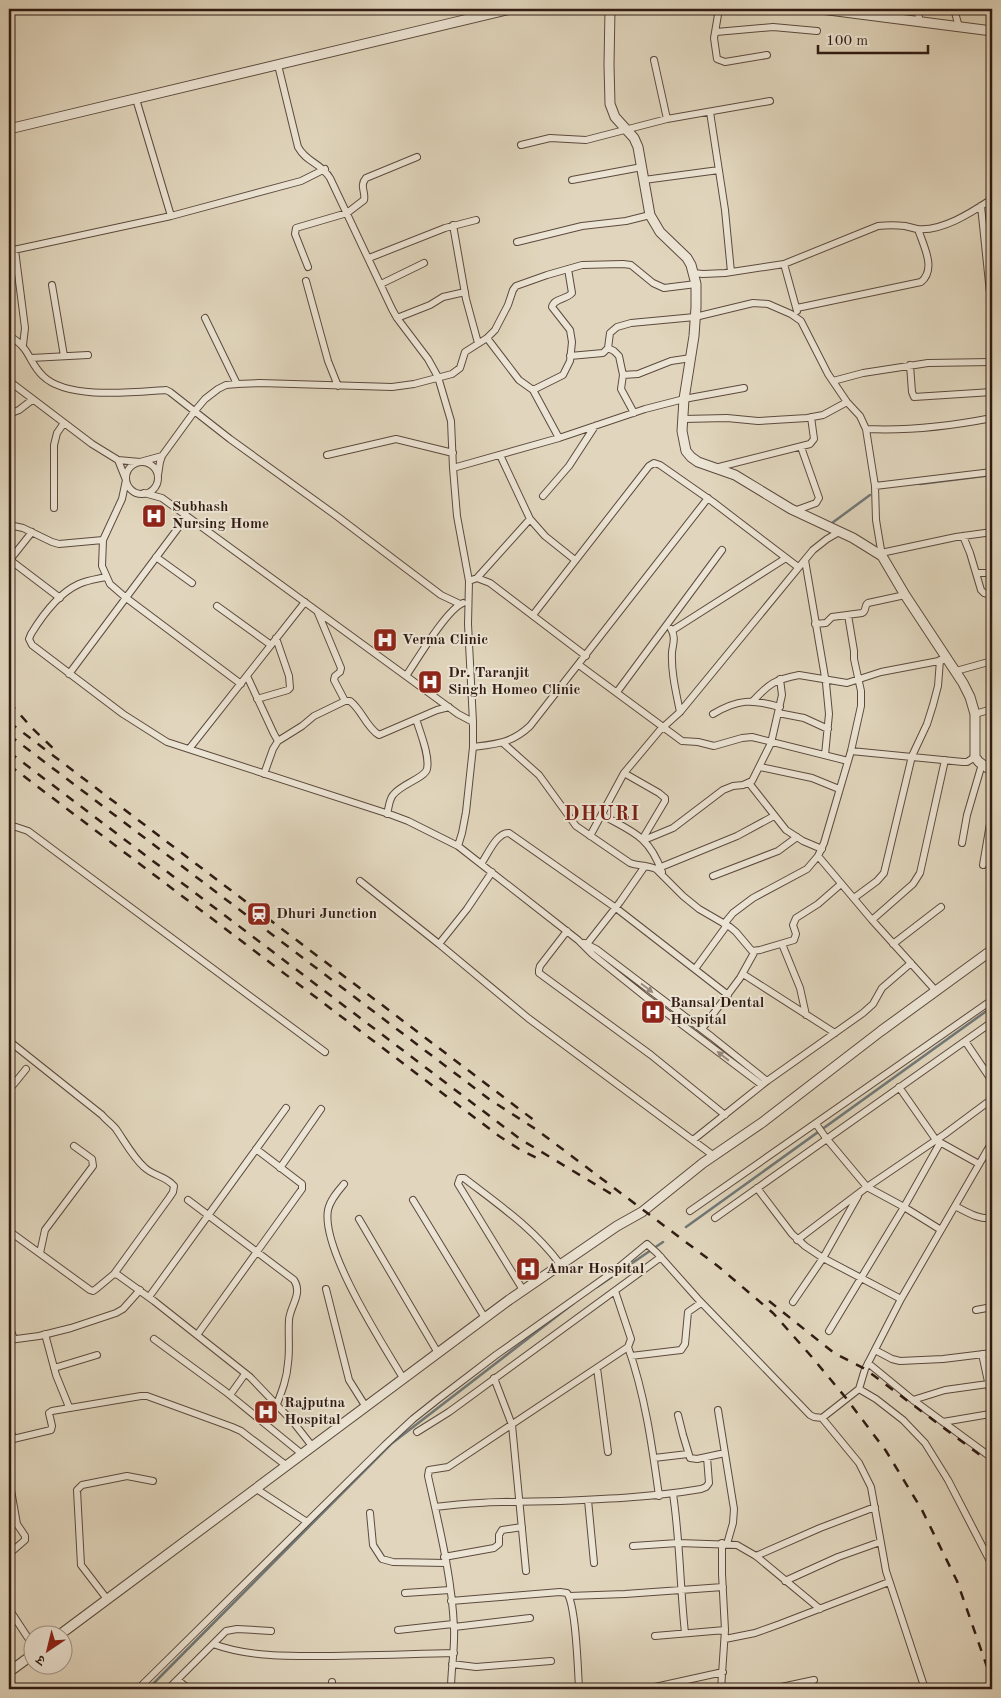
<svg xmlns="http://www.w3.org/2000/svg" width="1001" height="1698" font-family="'Old Standard TT','Noto Serif Devanagari',serif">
  <rect width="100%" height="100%" fill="#e1d6bd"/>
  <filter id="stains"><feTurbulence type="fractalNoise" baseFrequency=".004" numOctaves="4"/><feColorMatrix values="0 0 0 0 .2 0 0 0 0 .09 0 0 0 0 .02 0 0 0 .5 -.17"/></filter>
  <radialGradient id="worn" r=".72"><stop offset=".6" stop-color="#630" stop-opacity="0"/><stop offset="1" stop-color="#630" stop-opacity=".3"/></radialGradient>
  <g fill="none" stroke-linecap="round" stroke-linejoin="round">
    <path stroke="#707878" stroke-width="2.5" d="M920,484l72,-9
      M832,523l38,-28
      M686,1227l306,-220
      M597,1287l66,-45
      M148,1689l243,-245 183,-141"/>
    <defs>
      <path id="minor" d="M719,9l-5,29 3,21 8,3 42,-7
        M917,9l3,13
        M954,9l5,18
        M716,32l57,-5 44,4
        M654,60l13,59
        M278,65l20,82c9,16 22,15 32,31l62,131 5,9 31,41 10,18 13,44 2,47 4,48 12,65 -1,43 5,98v25l-7,65 -4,21 -4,13
        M136,99l35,117
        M710,112l15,98 6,62
        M521,145l29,-7 36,2 81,-21 103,-18
        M572,180l70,-13
        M644,180l75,-10
        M981,206l11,106
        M453,225l13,74 12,44
        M517,242l65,-16 44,-5 24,-6
        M15,250l10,78 -2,17
        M9,251l162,-35 130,-35 24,-12
        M369,258l76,-30 31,-8
        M784,264l13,47
        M308,267l-13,-33 1,-6 51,-15 17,-13c2,-8 -5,-14 2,-22l51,-21
        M693,273l10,1 22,-1 59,-9 94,-38c9,-1 18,-1 27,0 4,1 8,2 12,3 25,3 55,-17 75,-30
        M306,281l22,80 10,25
        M381,284l43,-21
        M52,285l12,71
        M797,308l124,-26c16,-13 2,-37 -3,-53
        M205,318l32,66
        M397,318l33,-13 13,-8 22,-5
        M9,336c22,12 19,26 34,40 24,24 91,16 123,14l4,2 60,47 108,78 103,78 19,9
        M487,338l32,42 14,10 26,48
        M608,348l6,3 5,5 4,19 -2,14 13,24
        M570,356l33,-3 5,-5 2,-15 7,-6 14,-4 64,-6 58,-14 15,1 23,10 10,7 27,53 19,28 13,14 6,13 9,57 1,34 6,36
        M31,358l57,-3
        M910,365l2,27 2,5 78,-5
        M623,375l15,-1 33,-13 20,-3
        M9,381l83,63 26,16 22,2 22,-6
        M833,381l30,-8 65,-10 64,-1
        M533,390l30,-15 7,-14 2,-19 -2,-12 -18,-23c2,-9 14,-7 20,-14l-4,-24
        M9,414l10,-4 13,-10
        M683,419l44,-1 31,3 49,-3 16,-3 24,-13
        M866,429c42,2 85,-3 126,-11
        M327,455l69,-16 57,14
        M500,455l30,64 15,17 30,24
        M118,460l8,20 -4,19 -19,41 -1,26 8,18 15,13 116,87
        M126 478a16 16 0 1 1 32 0a16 16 0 1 1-32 0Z
        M453,468l106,-30 86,-29 39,-10 60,-11
        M715,468l95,-24 4,-5 -3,-22
        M158,475l2,-13 2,-6 32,-44 11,-13 13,-10 8,-4 11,-1 23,-1 132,4 22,-3 38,-10 8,-6 5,-16 22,-14 8,-8 13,-25 5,-15 3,-4 31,-11 35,-10 41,-1 8,1 22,18 11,5 32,-4
        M875,486l117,-14
        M144,493l18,5 11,8 233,170 52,38 15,8
        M543,496l26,-30 26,-40
        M54,508v-63l3,-12 7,-10
        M794,511l22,-8 3,-5 -18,-51
        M9,525l14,3 29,14 7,2 44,-4
        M963,536l7,17 11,37 3,3 8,2
        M881,553l75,-16 36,-5
        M156,557l36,26
        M10,560l50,38
        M805,560l21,123 3,31 -4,41
        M9,561l23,-29
        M977,573h15
        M106,577c-9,2 -18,3 -27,7 -20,9 -37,32 -48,50l-2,5 3,6 91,69 44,28 225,73 16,6 50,25 120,94 14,14 56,45 114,86
        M477,578l53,-59
        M469,581l8,-3 13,5 96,73
        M217,606l54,39
        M318,613l23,55 -1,4 -5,4 -1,4 11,21
        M533,615l116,-149 5,-3 6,2 53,37 85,65
        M815,624l11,-1 6,-6 30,-4c5,-2 2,-8 6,-10l37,-8
        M671,629c5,8 2,15 1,23 -1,20 4,40 8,60
        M673,630l113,-72
        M579,665l103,76 16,1 16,4 28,-8 10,-1 96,24
        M956,671l36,-10
        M69,674l118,-158
        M247,676l27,58 4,7
        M406,676c11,-16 41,-67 57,-73
        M617,692l105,-142
        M257,699l31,-9 2,-2 -1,-12 -13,-38
        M753,701c17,-18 21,-21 46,-26l48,8 34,-11 63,-12
        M778,713l26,5 24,11
        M713,714c25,-15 39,-15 67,-7
        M975,714l17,-5
        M503,743l36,32 37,51 54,37c8,3 18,2 26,6l27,27 16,13 31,18 6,5 16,19 8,-1 34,-10 2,-6 -3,-9 3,-7 22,-14 23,-20
        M473,747c24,-3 39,-4 57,-21l178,-228
        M189,749l116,-147
        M851,751l112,11h4l8,-5
        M760,767l52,11 27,11
        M624,773l35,20 6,5v3l-22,37
        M264,774l9,-25 5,-8 24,-15 12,-10 31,-15h5c12,9 16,26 29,34l58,-25 12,-3
        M749,783l37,47 17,11 19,8
        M387,814c2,-7 2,-14 6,-19 8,-11 32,-17 34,-26 3,-13 -7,-37 -11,-50
        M602,815c31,17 47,21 60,57
        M9,826l7,1 12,4 297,221
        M590,836l34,-63 36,-43 20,-18 133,-162 14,-11 12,-7
        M644,840l29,-12 50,-38 10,-4 10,-1 9,-4 19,-38 11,-48 -2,-16
        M962,843l5,-28 15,-51
        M818,856l54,64 64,71
        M481,864c7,-10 16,-32 28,-31l107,75 112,87
        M983,865l9,-53
        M661,867l76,-31 37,-20
        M492,872l-25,37 -28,35 89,74 186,138
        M713,876l65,-25 19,-14
        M360,881l79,63
        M854,898l23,-17 7,-8 28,-117 15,-32 6,-19 5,-19 2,-26
        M872,920l41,-36 7,-11 25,-113
        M724,924l9,-11 20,-15 54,-29 11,-13 6,-13 27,-92 10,-45v-15l-7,-32v-8l-6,-36
        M567,931l-27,35 -1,4v3l112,82 74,60
        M584,943l12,6 116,88 55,44
        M587,944l33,-42 25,-36
        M782,944l18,44 6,27
        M893,944l48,-37
        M695,969l32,-44
        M743,974l92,59
        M702,1029l38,-51 15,-27
        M9,1041l93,74c4,5 10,9 14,14 9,13 17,28 28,38 9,9 22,9 30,19l-1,6 -4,6 -55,76
        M965,1041l27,40
        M899,1087l37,53 43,24
        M9,1090l17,-21
        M816,1124l10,14 41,49 37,20 37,23
        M693,1140l74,-59 96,-68 10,-9 9,-16 29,-25
        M280,1168l41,-59
        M344,1184c-6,7 -14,16 -16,26 -7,39 54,133 75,168
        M757,1188l35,46 13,12 18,12 78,41
        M188,1200l106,80c9,14 -4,26 -5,40 -1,15 1,29 -1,43 -1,15 -6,28 -11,41
        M413,1200l72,118
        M955,1206c12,6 24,14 37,12
        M690,1211l302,-211
        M715,1218l277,-196
        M359,1219l79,134
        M9,1231l81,59 3,1 3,-2 18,-15 4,1 36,26 96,76 44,46 18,23
        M797,1240l70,-53 78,-53 47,-35
        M40,1253l5,-23 48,-64 -1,-7 -18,-13
        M326,1289l23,91 17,27
        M523,1290l-65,-106 2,-6h4c35,27 69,50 96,86
        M149,1297l137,-189
        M793,1302l30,-44 35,-62
        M976,1310l16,-3
        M9,1326l5,13
        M829,1331l75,-124 36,-64
        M45,1334l11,41 13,32
        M197,1335l105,-146v-5l-46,-35
        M154,1339l72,53 76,62
        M9,1340l30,-4 32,-8 45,-15 7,-4 17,-19
        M628,1347c17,48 24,98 31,149
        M875,1350l17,9 8,2 43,-2 49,-6
        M982,1354l10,46
        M631,1356l50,-6 4,-6 3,-32 13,-9
        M868,1363l45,37 79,58
        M54,1368l43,-13
        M597,1368l11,84
        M494,1378l18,47 14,146
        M859,1389l17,10 27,21 22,23 23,37 44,85
        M230,1395l15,-21
        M913,1400l32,-10 43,-6
        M718,1410l16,99 -1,14 -6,21
        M678,1415l5,20 7,23 7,1 28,-6
        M822,1418l37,45 12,24 15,84 39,118
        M943,1422l47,-8 2,-2
        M9,1425l4,14
        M417,1432l32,-20 212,-155
        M9,1440l42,-10 1,-4 -3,-13 3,-2 89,-15h6l85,31 9,4 46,35
        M654,1458l34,-4
        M9,1479l8,45 8,12v4l-16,14
        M255,1488l52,34
        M673,1494c7,46 7,93 12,139
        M588,1500l6,63
        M435,1507c42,-6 83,-5 125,-6 47,-2 94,-4 141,-12l5,-2 3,-4 -2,-26
        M370,1513l3,32 9,14 11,3 53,1
        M633,1546l45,-3 59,2 19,11 64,53
        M756,1556l64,-28 55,-21
        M444,1557l50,-9 5,-4v-9l3,-5 20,-3
        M785,1581l53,-24 42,-15
        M405,1593l45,-3
        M569,1596l56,-2 98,-7
        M107,1599l-26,-34 -4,-75 5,-5 45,-9 26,5
        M451,1601l109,-9 7,1c9,12 11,78 12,96
        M9,1609l23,35
        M454,1627l76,-9
        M398,1630l55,-6
        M655,1636l70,-6
        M725,1639l30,-6 25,-9 109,-42
        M213,1644c33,12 67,12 102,12 46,0 93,-2 139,-3
        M452,1664l24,3 75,-6
        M178,1680l7,6 8,3
        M332,1682v7
        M138,1689l247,-244 28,-26 24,-19 59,-45 117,-83 34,-28 10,9 41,46 112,116 4,2 8,1 37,-29 6,-20 36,-70 91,-157
        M168,1689l58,-58 11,-2 34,2
        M451,1689c0,-20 4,-40 3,-61 -2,-51 -15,-102 -26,-152l1,-6 19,-3 180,-120 3,-8 -16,-48
        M646,1689l77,-17
        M721,1689l4,-59 -3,-56v-31
        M772,1689l42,-9"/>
      <path id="tertiary" d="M610,9l-1,56 1,39 5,13 19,21 4,9 12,68 10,17 27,26 4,7 5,19v23l-2,29 -10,63 -2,32 4,20 5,6 7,5 37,13 56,34 62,29 29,18 23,39 58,88 7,14 5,17v43l4,5 13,9
        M821,9l171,22
        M9,129l501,-120
        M58,1636l451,-336 108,-74 25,-14 61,-49 60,-41 118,-91 111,-81
        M9,1672l23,-17"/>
    </defs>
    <use href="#minor" stroke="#5c4a3e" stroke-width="8"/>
    <use href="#tertiary" stroke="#5c4a3e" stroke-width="11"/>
    <use href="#minor" stroke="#ece4d4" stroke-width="6"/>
    <use href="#tertiary" stroke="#ece4d4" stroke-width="9"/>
    <path stroke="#301b13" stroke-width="2.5" stroke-dasharray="9 9" stroke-linecap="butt" d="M9,702l23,26 24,23
      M9,722l526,399
      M9,735l480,364 48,31 182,137 54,46 38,43 35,42 40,53 36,59 35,71 35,100
      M9,752l511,387 98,59
      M9,765l490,371 20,13 24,12
      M769,1301l65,52 31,16 127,95"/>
  </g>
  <defs><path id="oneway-solid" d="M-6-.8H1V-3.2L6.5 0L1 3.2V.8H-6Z" transform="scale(1.25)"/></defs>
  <g fill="#978a7d">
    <use href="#oneway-solid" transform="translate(647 988) rotate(37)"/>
    <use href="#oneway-solid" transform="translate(723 1056) rotate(-142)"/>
  </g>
  <defs>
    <symbol id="hospital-square" viewBox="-11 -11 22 22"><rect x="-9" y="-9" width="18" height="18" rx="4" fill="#8f2418" stroke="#ece4d4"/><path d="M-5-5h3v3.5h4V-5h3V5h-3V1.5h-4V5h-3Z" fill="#fff"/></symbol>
    <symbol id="station-square" viewBox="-11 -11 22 22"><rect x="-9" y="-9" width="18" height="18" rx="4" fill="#8f2418" stroke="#ece4d4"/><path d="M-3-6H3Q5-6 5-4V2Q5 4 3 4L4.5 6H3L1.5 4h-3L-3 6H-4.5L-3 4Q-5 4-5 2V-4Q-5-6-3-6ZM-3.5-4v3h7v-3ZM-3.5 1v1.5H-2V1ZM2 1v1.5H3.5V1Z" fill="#fff"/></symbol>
  </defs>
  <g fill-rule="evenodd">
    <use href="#hospital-square" x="140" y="502" width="28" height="28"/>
    <use href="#hospital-square" x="371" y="626" width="28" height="28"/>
    <use href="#hospital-square" x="416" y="668" width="28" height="28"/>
    <use href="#station-square" x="245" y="900" width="28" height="28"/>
    <use href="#hospital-square" x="639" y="998" width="28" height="28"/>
    <use href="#hospital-square" x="514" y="1255" width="28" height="28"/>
    <use href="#hospital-square" x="252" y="1398" width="28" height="28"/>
  </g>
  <g text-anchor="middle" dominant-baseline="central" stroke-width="4" stroke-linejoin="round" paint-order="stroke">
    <g font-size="15" font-weight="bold" fill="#301b13" stroke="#ece4d4" text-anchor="start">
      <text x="172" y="507">Subhash<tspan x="172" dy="17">Nursing Home</tspan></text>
      <text x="402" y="640">Verma Clinic</text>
      <text x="448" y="673">Dr. Taranjit<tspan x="448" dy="17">Singh Homeo Clinic</tspan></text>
      <text x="276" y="914">Dhuri Junction</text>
      <text x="670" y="1003">Bansal Dental<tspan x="670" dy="17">Hospital</tspan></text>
      <text x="546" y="1269">Amar Hospital</text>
      <text x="284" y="1403">Rajputna<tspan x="284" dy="17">Hospital</tspan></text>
    </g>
    <g font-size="20" font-weight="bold" letter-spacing="1" fill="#7a1f14" stroke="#ece4d4">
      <text x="602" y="815">DHURI</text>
    </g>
  </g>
  <rect width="1001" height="1698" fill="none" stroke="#e1d6bd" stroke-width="30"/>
  <rect x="10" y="10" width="981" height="1678" fill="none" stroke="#301b13" stroke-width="2.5"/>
  <rect x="15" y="15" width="971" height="1668" fill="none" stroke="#301b13"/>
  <g transform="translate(48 1650) rotate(215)"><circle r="24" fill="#ece4d4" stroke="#a19487"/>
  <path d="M0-4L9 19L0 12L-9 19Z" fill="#8f2418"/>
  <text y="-8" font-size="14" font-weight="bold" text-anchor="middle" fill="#301b13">उ</text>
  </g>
  <path d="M818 45v8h110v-8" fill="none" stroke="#301b13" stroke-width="2.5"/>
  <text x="826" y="45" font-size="15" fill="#301b13" stroke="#ece4d4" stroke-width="4" paint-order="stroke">100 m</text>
  <rect width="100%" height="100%" filter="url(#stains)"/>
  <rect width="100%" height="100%" fill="url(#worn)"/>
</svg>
